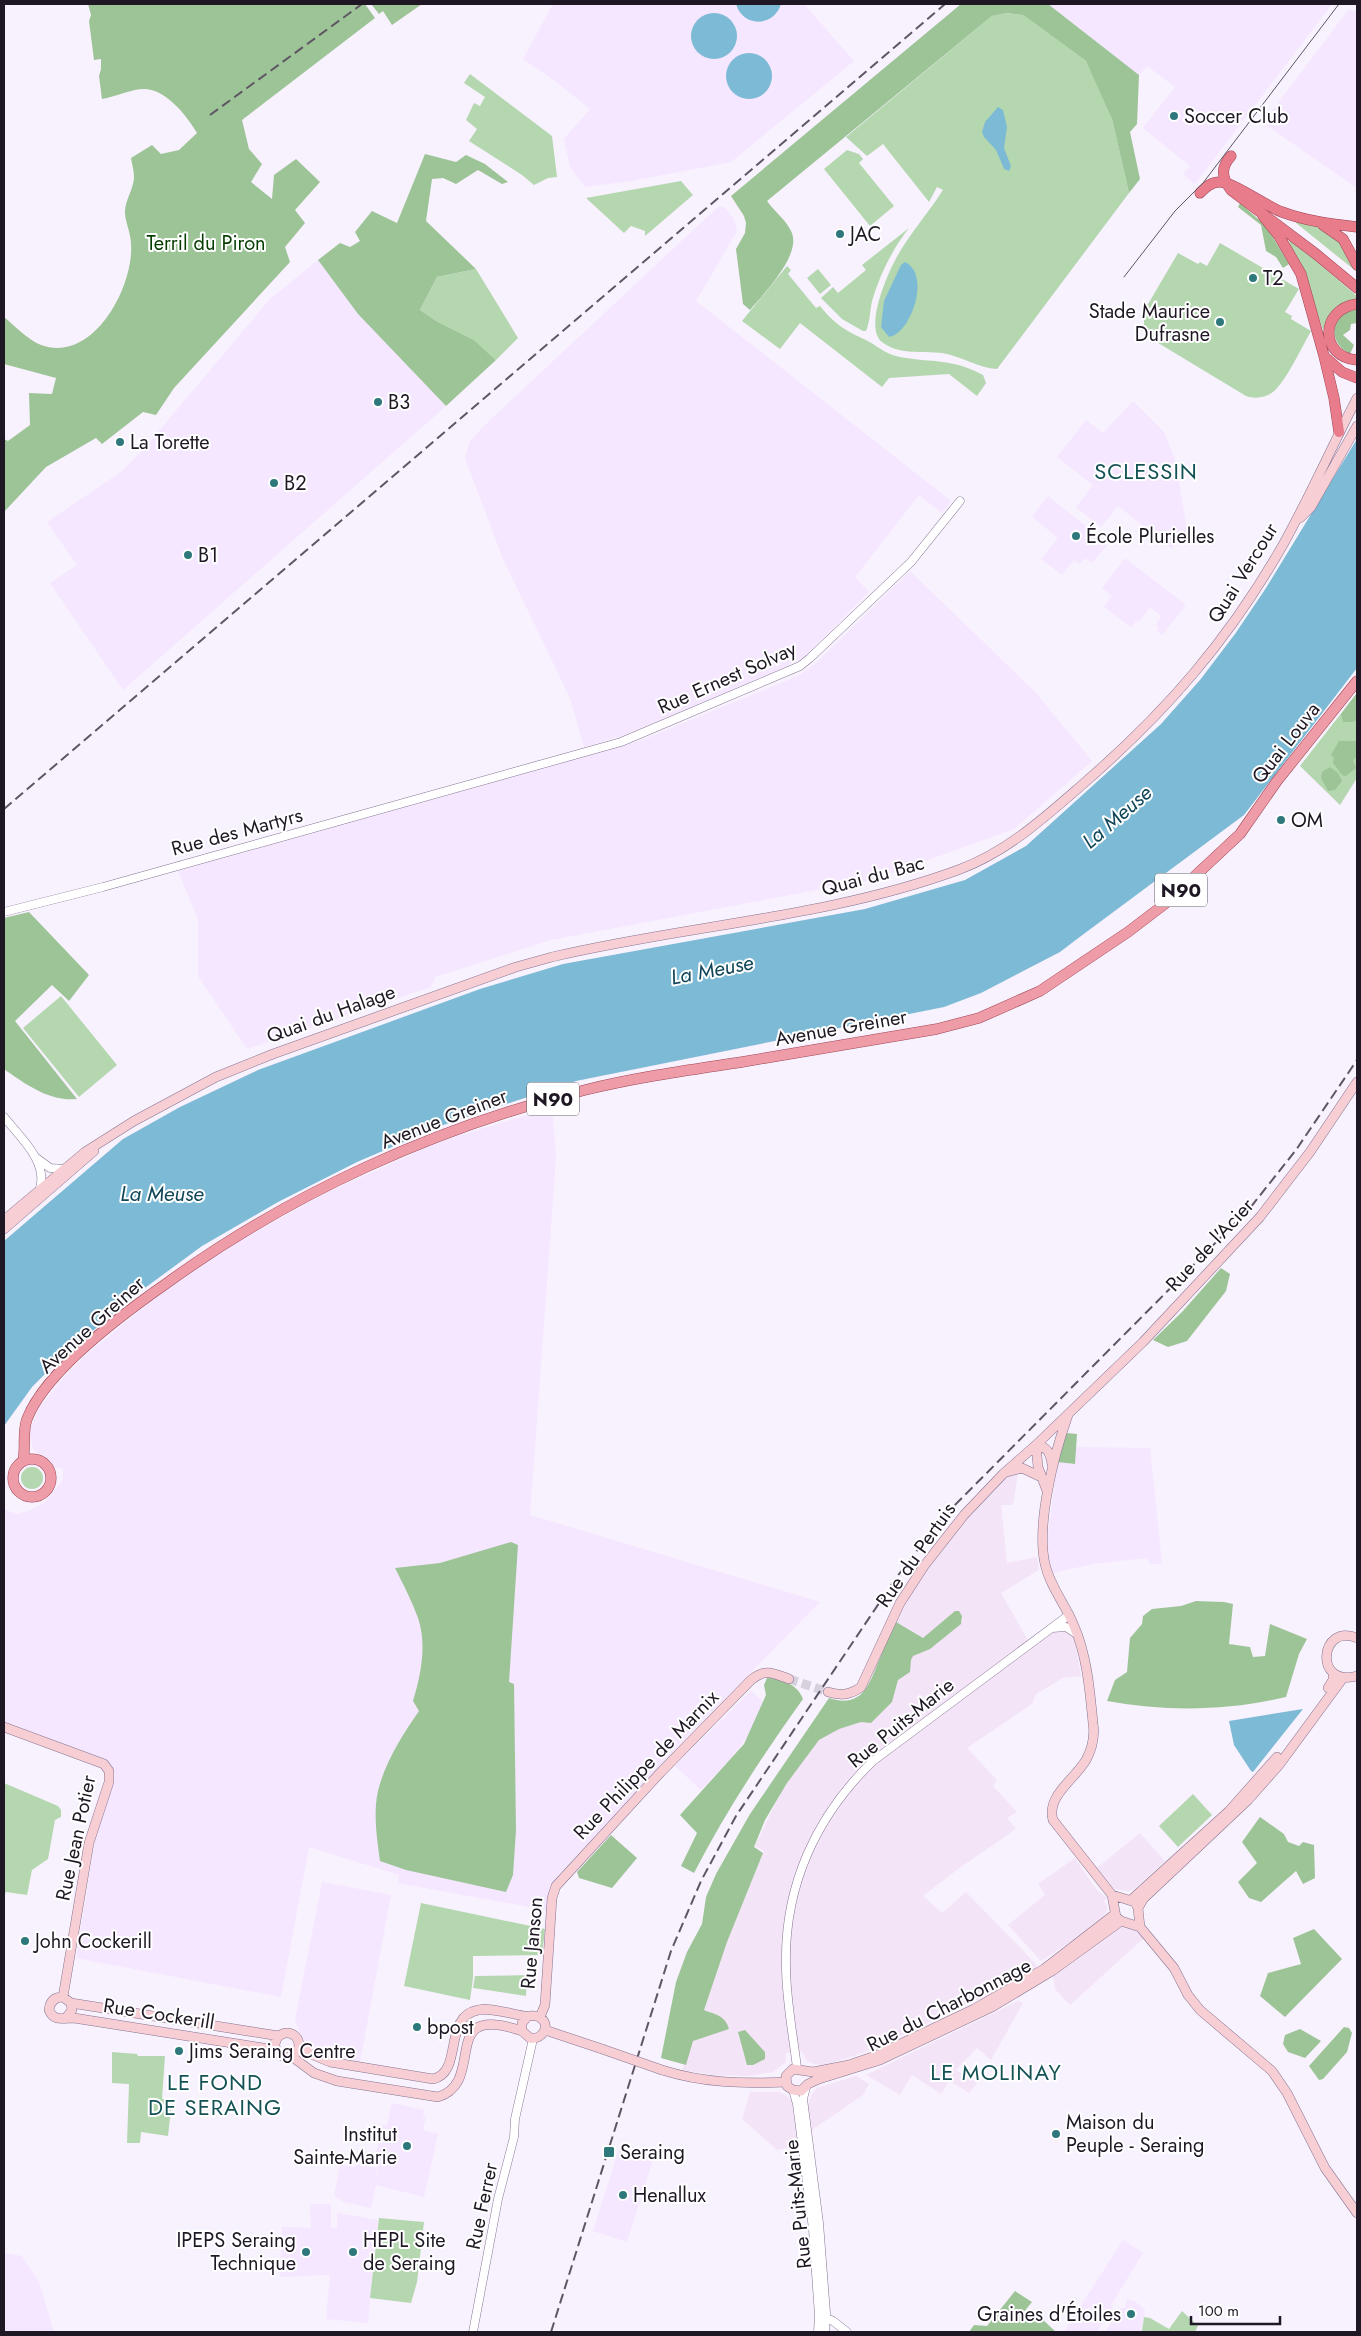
<svg xmlns="http://www.w3.org/2000/svg" width="1361" height="2336" font-family="Jost,sans-serif">
  <rect width="100%" height="100%" fill="#f8f1fe"/>
  <path fill="#f4e4f7" d="M1018,1473l-5,32h-12l6,58 30,-6 2,13 -38,23 30,53 22,-16 7,-3 14,8 7,41 -18,2 -27,16 -4,10 -65,44 30,32 -4,6 24,26 -10,6 9,11 -58,40 -35,27 19,17 24,-21 71,73 -3,6 -52,29h-6l-101,48 -27,10 -25,7 -9,-1 -8,-4 -4,-9 -16,2v9l-13,10 -24,4 -36,-1 -31,-5 40,-117 42,-102 -9,-5 32,-66 25,-35 44,-28 42,-51 66,-46 -8,-3 -33,23 -29,-19 31,-50 43,-55 7,-5 29,-33z
    M1140,1833l25,28 -31,28 -5,2 -15,-2 -17,-21z
    M1075,1858l21,31 11,9 -3,3 3,5v5l-7,11 -23,17 -4,1 -32,21 -33,-36 37,-30 -7,-11z
    M1115,1926l18,1 11,11 -74,67 -15,-16 -2,-13 3,-4z
    M1018,2001l5,2 -32,57 -14,-12 -21,22 21,13 -8,10 -20,-13 -8,14 -29,-19 -12,20 -34,-20z
    M856,2076l13,8 -6,11 -54,37 -3,-22 6,-16 5,-6z
    M750,2092h29l8,4 5,5 5,38 -4,8 -16,3 -35,-31z"/>
  <path fill="#f4e7ff" d="M553,4h251l50,57 -123,101 -100,19 -46,6 -15,-20 -6,-28 26,-30 -35,-28 -32,-22z
    M1048,4h284l-137,180 -12,-10 7,-8 -47,-38 32,-41 -28,-21 -8,9z
    M1357,8v180l-94,-65 86,-114 5,3z
    M719,206l6,2 9,11 3,12 -41,70 254,199 1,2 -9,11 -23,-18 -64,82 14,15 -64,64 -34,18 -147,61 -40,12 -14,-49 -67,-139 -38,-101 5,-17 18,-19z
    M318,260l40,54 88,92 -323,284 -73,-107 27,-18 -30,-43 74,-50 21,-21 128,-152z
    M1133,401l31,31 11,27 12,71 -15,19 -54,-43 -17,21 -25,-20 17,-22 -36,-28 29,-37 17,13z
    M1048,496l60,48 -16,19 -7,-5 -5,6 -6,-4 -12,15 -21,-16 17,-21 -26,-21z
    M1125,558l61,47 -24,30 -5,-4 2,-3 -3,-3 5,-9 -11,-9 -11,15 -3,-1 -5,6 -27,-20 8,-11 -10,-8z
    M910,571l126,122 56,68 -78,68 -139,50 -324,61 -116,37 -4,10 -184,62 -49,-73v-57l-20,-48 459,-129 161,-66 16,-11z
    M552,1107l4,51 -26,357 290,87 -143,145 -122,132 -6,14 -3,17 -148,-27 1,-8 -90,-28 -28,150 -205,-39 19,-118 20,-64 -1,-6 -10,-11 -100,-38v-212l12,5 13,-3 16,-9 18,-22v-11l-8,-2 -22,-18 -4,-17 10,-24 24,-30 23,-23 76,-63 46,-32 45,-27 75,-41 111,-50z
    M1076,1447l74,1 12,116h-11l-5,-6 -53,6 -41,9 -3,-15 -1,-23 9,-73 18,2z
    M751,1691l18,16 -36,49 -32,34 -26,-24z
    M322,1882l69,13 -31,167 -50,-12 -7,-8 -8,-22z
    M392,2103l32,7 -1,6 3,1 -3,13 15,4 -14,63 -48,-12 -5,23 -27,-6 -10,-6 6,-31 15,2 2,-3 20,4 -1,16 2,-16 -3,-11 8,-32h4z
    M621,2143l34,10 -28,89 -34,-11z
    M310,2204h21v24h6v-15l41,7 -10,103 -42,-4 4,-44 -50,2 2,-50 29,1z
    M1123,2240l20,13 -32,52 2,2 -16,25h-33z
    M4,2253l18,3 17,26 15,50h-50z
    M1127,2299l9,3 9,8 -3,22h-37l16,-24h4z"/>
  <path fill="#b5d7b0" d="M1005,13l18,2 63,46 15,30 11,28 17,74 -132,176c-19,-1 -36,-13 -55,-16 -19,-2 -44,2 -60,-11 -19,-15 7,-72 17,-89 13,-22 30,-41 44,-63l-6,-3 -8,15 -46,-58 -16,12 -21,-19 146,-121z
    M470,74l82,62 5,41 -9,1 -14,7 -12,-10 -53,-34 8,-12 -11,-9 8,-17 6,3 5,-9 -21,-14z
    M847,150l12,4 4,5 -4,4 35,43 -24,20 -46,-57z
    M681,181l12,14 -48,41v-5l-14,-5 -7,7 -38,-35z
    M1298,221c32,8 47,19 59,51l-61,-49z
    M909,228c-17,22 -29,46 -37,73 -2,9 -2,21 -6,30h-3l-21,-12 -21,-21 12,-11 5,6 28,-23 -4,-5z
    M1289,238l68,58v3l-23,11 -11,20 -21,-63 -12,-22z
    M1220,243l79,46 -14,23 7,4 -1,3 20,12c-8,14 -26,52 -38,61 -8,6 -18,7 -27,4l-96,-58 -6,-13v-14l34,-58 20,11 2,-2 7,4z
    M787,266l4,4 -3,4 28,34 4,-2c8,10 17,19 28,25 8,5 17,8 25,13 9,6 16,11 27,13 33,6 51,1 83,18l3,8 -9,13 -28,-22 -60,4 -7,9 -82,-64 -20,26 -38,-28z
    M476,269l42,69 -22,22 -22,-20 -36,-18 -18,-12 17,-33z
    M818,269l13,16 -11,9 -13,-16z
    M1357,693v85l-17,27 -40,-39z
    M61,996l56,69 -38,32 -56,-69z
    M21 1478a11 11 0 1 1 22 0a11 11 0 1 1-22 0Z
    M4,1783l54,23 3,4v7l-6,3 -7,39 -16,11 -5,25 -21,-3 -2,4z
    M1193,1794l19,21 -34,32 -19,-21z
    M421,1903l124,26 -3,26 -69,1v22l-3,22 -66,-14z
    M531,1975v3h-4l-1,18 -53,-8 2,-12z
    M112,2052l25,2 1,2h27l-3,43 10,1 -4,36 -27,-4 -1,11h-13l2,-59 -17,-1z
    M379,2218l45,4 -7,60 -6,21 -41,-5z
    M1182,2311l16,15 -3,6h-53l2,-15 6,1 19,11z"/>
  <path fill="#9dc497" d="M88,4h277l10,14 -133,102 7,29 13,15 -11,18 21,17 2,-24 22,-16 24,23 -25,28 10,13 -20,24 5,15 -116,126 -18,27 -13,-3 -41,32 -6,-6 -50,29 -42,45v-73l4,2 22,-16 -1,-32 23,1 4,-16 -52,-14v-47c11,9 24,23 37,28 52,19 93,-58 90,-101 0,-10 -5,-20 -6,-30 -1,-13 9,-25 9,-37 0,-6 -2,-13 -3,-19l21,-13 9,9 18,-4 18,-17c-10,-17 -31,-44 -53,-44 -13,0 -29,8 -42,10l-3,-23 2,-7v-10l-7,1 -5,-39 2,-6z
    M371,4h51l-30,21 -9,-14 -4,3z
    M961,4h87l91,71 -2,49 -7,8 10,47 -11,14 -17,-74 -26,-58 -63,-46 -17,-2 -14,3 -225,185c7,10 19,19 24,30 12,23 -27,62 -41,79l-7,-6 -7,-55 9,-16 1,-10 -2,-7 -13,-20z
    M425,154l31,8 10,-7 19,9 23,18 -6,2 -24,-14 -22,14 -13,-6 -11,1 -6,42 50,48 -39,8 -17,33 18,12 36,18 22,20 -50,46 -88,-92 -40,-54 22,-17 10,4 10,-6 -5,-9 17,-21 25,12z
    M1240,203l26,23 23,38 -6,4 -7,-11 -10,-6 -5,-26 -23,-18z
    M1357,309v14l-6,1 -1,6 -7,5 11,10 -4,9c-24,-12 -19,-41 7,-45z
    M1357,693v27l-4,2h-10l-2,-8z
    M1339,741h18v16l-4,3 3,8 -10,8 -4,-1 -9,-12 1,-5 -3,-3z
    M1330,767l8,6 4,8 -7,9 -7,1 -7,-13 1,-6z
    M29,912l60,63 -20,26 -17,-16 -37,36 62,78c-27,3 -52,-15 -73,-30v-151z
    M1221,1268l9,6 -4,17 -39,50 -19,6 -15,-7 29,-28z
    M1067,1433l10,1 -2,30 -18,-2 3,-12z
    M511,1542l7,3 -9,137 5,2 2,146 -3,45 -7,17 -100,-22 -26,-9c-3,-22 -7,-48 -2,-70 7,-29 25,-57 41,-80l-6,-10c8,-26 14,-57 5,-83 -6,-17 -15,-34 -23,-50l45,-5z
    M1196,1601l28,1 9,2 -4,40 21,3 3,10 12,-1 5,-32 37,15 -8,15 -13,43c-59,14 -119,15 -179,4l8,-21 12,-8 3,-34 12,-14 1,-8 9,-7 29,-3z
    M955,1611h4l3,5 -1,8 -31,25 -17,7 -2,4 -1,12 -12,8 -6,22 -21,21 -10,-1 -22,7 -20,11 -32,43 -22,37 -11,27 9,6 -36,89 -23,68c12,5 21,5 25,19l-36,12 -7,24 -25,-7 15,-76 11,-30 15,-28 4,-27 10,-23 34,-60 79,-116c34,11 40,-14 51,-40 4,-12 10,-24 16,-36l27,16z
    M767,1678c15,0 31,7 36,21 -40,56 -77,112 -109,174l-13,-7 16,-33 -17,-18 64,-71 22,-49 -2,-10z
    M1260,1817l24,17 4,8 11,4 4,-4 11,3 1,33 -12,6 -7,-13 -35,31 -12,-4 -11,-16 19,-19 -15,-21z
    M611,1835l26,23 -25,30 -33,-10 -2,-6z
    M1314,1929l28,30 -57,58 -25,-21 8,-23 33,-9 -8,-26z
    M1344,2027l5,1 3,5 -5,19 -24,27 -4,1 -10,-14z
    M1300,2029l21,12 -16,17 -17,-6 -5,-8 2,-9z
    M745,2030l20,22v7l-12,6h-6l-9,-33z
    M1015,2291l17,11 -9,11 7,5 3,-4 8,4 15,14h-87l5,-7 13,1z"/>
  <path fill="#7cbad5" d="M736,4h45c-7,23 -38,24 -45,0z
    M691 36a23 23 0 1 1 46 0a23 23 0 1 1-46 0Z
    M726 76a23 23 0 1 1 46 0a23 23 0 1 1-46 0Z
    M998,107l5,3 4,17 -3,21 7,18 -2,5 -5,-2 -8,-19 -12,-13 -2,-5 3,-10z
    M905,262c27,13 5,73 -16,75l-8,-10 3,-26 17,-36z
    M1357,439v229l-113,147 -167,124 -17,13 -79,41 -37,14 -368,74 -130,43 -89,38 -79,40 -76,44 -64,47 -74,62 -32,32 -28,39v-185l119,-102 57,-32 78,-37 222,-81 83,-25 302,-55 100,-29 61,-34 135,-122 39,-44 35,-46 31,-46z
    M1303,1709l-50,63 -2,-1 -17,-26 -5,-24z"/>
  <g fill="none" stroke-linecap="round" stroke-linejoin="round">
    <path stroke="#d7d0dd" stroke-width="9" stroke-dasharray="9 4.5" stroke-linecap="butt" d="M789,1679l39,13"/>
    <defs>
      <path id="tertiary" d="M4,912l99,-25 518,-145 179,-76 10,-8 101,-96 49,-61
        M4,1117c15,19 44,44 36,71
        M35,1157l15,11 14,1
        M1052,1628l14,-1 12,8
        M797,2068c-4,-34 -11,-68 -11,-102 -2,-80 30,-150 87,-205l196,-146
        M806,2087l-3,12 16,124 7,90 -1,19
        M793,2090l4,14 16,125 6,87 -1,16
        M826,2318l7,3 14,11
        M473,2332l25,-133 16,-62 1,-18 18,-80"/>
      <path id="secondary" d="M1300,518l11,-11 46,-81
        M4,1220l81,-68 49,-31 82,-44 57,-23 243,-87 36,-10c135,-32 275,-39 406,-87 49,-18 86,-52 125,-86 83,-72 146,-144 201,-241 26,-47 48,-97 73,-145
        M4,1229l90,-78
        M1068,1415c-14,39 -32,109 -23,149 5,23 21,41 29,62 13,29 16,66 19,97 2,13 -1,26 -7,37 -11,19 -40,36 -33,60l59,75 4,22 5,4 19,6 34,41 14,27 12,15 72,61 15,22 38,75 32,45
        M1036,1445l2,22 9,24
        M1036,1445c12,2 14,8 16,19
        M1007,1472l15,-4 19,9
        M1357,1638c-37,-16 -44,50 0,38
        M1328,1688l5,-8v-7
        M828,1692c13,4 22,3 33,-5l39,-84 24,-37 40,-51 39,-41 33,-29 107,-103 117,-125 50,-65 47,-70
        M4,1727l100,37 5,7v11l-20,61 -26,154
        M1112,1895l23,7 3,6 2,19
        M1131,1900l98,-89 48,-54
        M1138,1908l6,-10 104,-98 31,-35 64,-87
        M1115,1914l-71,55 -70,40 -99,47 -26,9 -36,7 -20,-3 -7,7 1,10 6,4 8,1 7,-7 11,-5 61,-19 112,-53 60,-36 69,-50
        M71,2003l208,33
        M540,2017l5,-12 7,-107 4,-12 104,-113 91,-93c14,-12 22,-7 38,-1
        M66,2018l6,-8 -1,-7 -8,-6c-8,0 -13,4 -14,13 5,12 14,8 25,8l202,32
        M545,2030l57,19
        M275 2045a12 12 0 1 1 24 0a12 12 0 1 1-24 0Z
        M299,2046l14,9 17,7 103,17c31,-7 9,-62 45,-69 13,-3 32,4 46,6 5,1 10,-2 15,1 13,7 4,23 -9,21l-8,-7v-8l6,-7
        M291,2056l23,17 23,8 101,16c50,-15 -2,-96 84,-66
        M662,2070c41,13 82,14 124,12"/>
      <path id="primary" d="M13 1478a19 19 0 1 1 38 0a19 19 0 1 1-38 0Z
        M23,1461c3,-14 -1,-28 4,-42 19,-49 97,-106 140,-136 124,-90 270,-156 418,-193 52,-13 105,-20 157,-28 65,-11 130,-22 195,-33l42,-11 61,-27 88,-59 38,-29 74,-69 37,-53 80,-100"/>
      <path id="trunk" d="M1231,156c-11,12 -9,22 0,34l85,64 41,34
        M1200,193c6,-6 11,-11 20,-11 13,0 46,24 62,30 24,9 49,12 75,15
        M1263,216l16,20 22,38 23,82 10,42 5,34
        M1323,225l20,14 14,26
        M1357,304c-37,5 -38,53 0,56
        M1325,357l17,15 15,6"/>
    </defs>
    <use href="#tertiary" stroke="#857492" stroke-width="9"/>
    <use href="#secondary" stroke="#857492" stroke-width="10"/>
    <use href="#primary" stroke="#9e4454" stroke-width="11"/>
    <use href="#trunk" stroke="#9e4454" stroke-width="11"/>
    <use href="#tertiary" stroke="#fff" stroke-width="8"/>
    <use href="#secondary" stroke="#f6ced4" stroke-width="9"/>
    <use href="#primary" stroke="#ee9da8" stroke-width="10"/>
    <use href="#trunk" stroke="#e87c8b" stroke-width="10"/>
    <path stroke="#5e5763" stroke-width="1" d="M1124,277l51,-66 28,-28 136,-179"/>
    <path stroke="#5e5763" stroke-width="2" stroke-dasharray="10 5" stroke-linecap="butt" d="M210,115l152,-111
      M4,809l941,-805
      M551,2332l120,-381 30,-70 35,-65 160,-238 46,-60 308,-310 46,-58 61,-90"/>
    <defs>
      <path id="secondary-bridge" d="M602,2049l60,21"/>
    </defs>
    <use href="#secondary-bridge" stroke="#857492" stroke-width="10" stroke-linecap="butt"/>
    <use href="#secondary-bridge" stroke="#f6ced4" stroke-width="9"/>
  </g>
  <g fill="#2e787b" stroke="#fff" stroke-width="2">
    <circle cx="1174" cy="116" r="5"/>
    <circle cx="840" cy="234" r="5"/>
    <circle cx="1253" cy="278" r="5"/>
    <circle cx="1220" cy="322" r="5"/>
    <circle cx="378" cy="402" r="5"/>
    <circle cx="120" cy="442" r="5"/>
    <circle cx="274" cy="483" r="5"/>
    <circle cx="1076" cy="536" r="5"/>
    <circle cx="188" cy="555" r="5"/>
    <circle cx="1281" cy="820" r="5"/>
    <circle cx="25" cy="1941" r="5"/>
    <circle cx="417" cy="2027" r="5"/>
    <circle cx="179" cy="2051" r="5"/>
    <circle cx="1056" cy="2134" r="5"/>
    <circle cx="407" cy="2146" r="5"/>
    <rect x="603" y="2146" width="12" height="12" rx="2.5"/>
    <circle cx="623" cy="2195" r="5"/>
    <circle cx="306" cy="2252" r="5"/>
    <circle cx="353" cy="2252" r="5"/>
    <circle cx="1131" cy="2314" r="5"/>
  </g>
  <g text-anchor="middle" dominant-baseline="central" stroke-width="4" stroke-linejoin="round" paint-order="stroke">
    <g fill="#fff" stroke="#625d66" stroke-width="1">
      <rect x="1155" y="873.5" width="52" height="33" rx="4"/>
      <rect x="527" y="1082.5" width="52" height="33" rx="4"/>
    </g>
    <g font-size="19" font-weight="bold" fill="#1f1824">
      <text x="1181" y="890">N90</text>
      <text x="553" y="1099">N90</text>
    </g>
    <g font-size="20" fill="#1f1824" stroke="#fff" text-anchor="start">
      <text x="1184" y="116">Soccer Club</text>
      <text x="850" y="234">JAC</text>
      <text x="1263" y="278">T2</text>
      <text x="1210" y="311" text-anchor="end">Stade Maurice<tspan x="1210" dy="23">Dufrasne</tspan></text>
      <text x="388" y="402">B3</text>
      <text x="130" y="442">La Torette</text>
      <text x="284" y="483">B2</text>
      <text x="1086" y="536">École Plurielles</text>
      <text x="198" y="555">B1</text>
      <text x="1291" y="820">OM</text>
      <text x="35" y="1941">John Cockerill</text>
      <text x="427" y="2027">bpost</text>
      <text x="189" y="2051">Jims Seraing Centre</text>
      <text x="1066" y="2122">Maison du<tspan x="1066" dy="23">Peuple - Seraing</tspan></text>
      <text x="397" y="2134" text-anchor="end">Institut<tspan x="397" dy="23">Sainte-Marie</tspan></text>
      <text x="620" y="2152">Seraing</text>
      <text x="633" y="2195">Henallux</text>
      <text x="296" y="2240" text-anchor="end">IPEPS Seraing<tspan x="296" dy="23">Technique</tspan></text>
      <text x="363" y="2240">HEPL Site<tspan x="363" dy="23">de Seraing</tspan></text>
      <text x="1121" y="2314" text-anchor="end">Graines d'Étoiles</text>
    </g>
    <g font-size="20" fill="#053d00" stroke="#fff">
      <text x="206" y="243">Terril du Piron</text>
    </g>
    <g font-size="20" fill="#1f1824" stroke="#fff">
      <text transform="translate(1243 573) rotate(-58)">Quai Vercour</text>
      <text transform="translate(727 678) rotate(-24)">Rue Ernest Solvay</text>
      <text transform="translate(1286 743) rotate(-52)">Quai Louva</text>
      <text transform="translate(237 832) rotate(-15)">Rue des Martyrs</text>
      <text transform="translate(873 876) rotate(-15)">Quai du Bac</text>
      <text transform="translate(331 1014) rotate(-20)">Quai du Halage</text>
      <text transform="translate(841 1028) rotate(-10)">Avenue Greiner</text>
      <text transform="translate(444 1119) rotate(-21)">Avenue Greiner</text>
      <text transform="translate(1210 1245) rotate(-47)">Rue de l'Acier</text>
      <text transform="translate(92 1325) rotate(-42)">Avenue Greiner</text>
      <text transform="translate(916 1555) rotate(-55)">Rue du Pertuis</text>
      <text transform="translate(901 1723) rotate(-39)">Rue Puits-Marie</text>
      <text transform="translate(646 1765) rotate(-46)">Rue Philippe de Marnix</text>
      <text transform="translate(76 1838) rotate(-78)">Rue Jean Potier</text>
      <text transform="translate(532 1943) rotate(-85)">Rue Janson</text>
      <text transform="translate(949 2005) rotate(-27)">Rue du Charbonnage</text>
      <text transform="translate(159 2014) rotate(9)">Rue Cockerill</text>
      <text transform="translate(798 2204) rotate(-96)">Rue Puits-Marie</text>
      <text transform="translate(482 2206) rotate(-78)">Rue Ferrer</text>
    </g>
    <g font-size="21" font-style="italic" fill="#114659" stroke="#fff">
      <text transform="translate(1117 817) rotate(-41)">La Meuse</text>
      <text transform="translate(712 970) rotate(-11)">La Meuse</text>
      <text x="162" y="1194">La Meuse</text>
    </g>
    <g font-size="22" letter-spacing="1" fill="#155255" stroke="#fff">
      <text x="1146" y="471">SCLESSIN</text>
      <text x="996" y="2072">LE MOLINAY</text>
      <text x="215" y="2082">LE FOND<tspan x="215" dy="25">DE SERAING</tspan></text>
    </g>
  </g>
  <rect width="1361" height="2336" fill="none" stroke="#1f1824" stroke-width="10"/>
  <path d="M1191 2316v8h89v-8" fill="none" stroke="#1f1824" stroke-width="2.5"/>
  <text x="1198" y="2316" font-size="15" fill="#1f1824" stroke="#ffffff" stroke-width="4" paint-order="stroke">100 m</text>
</svg>
